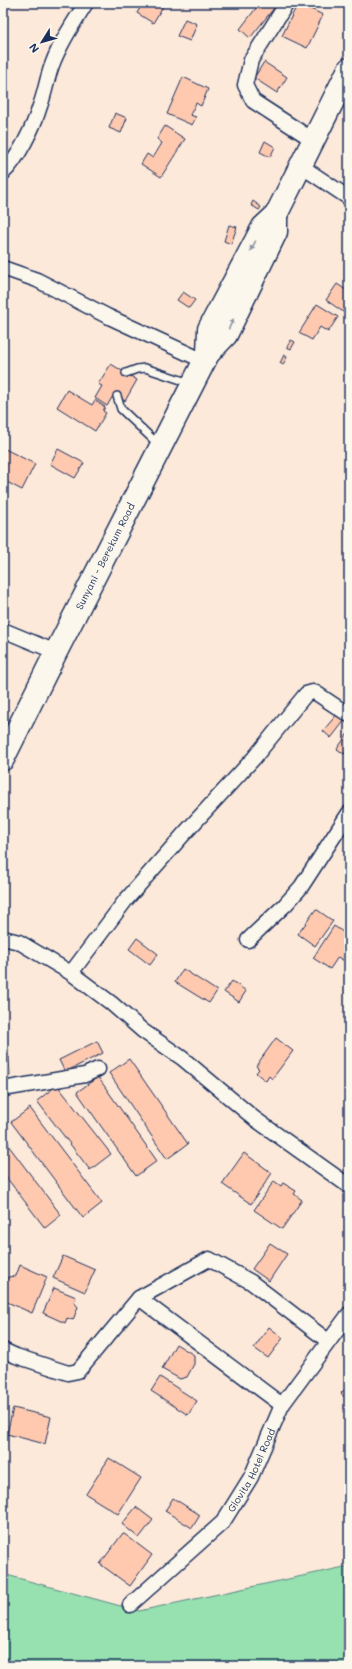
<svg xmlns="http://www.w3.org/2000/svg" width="352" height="1669" font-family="Mali,sans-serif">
  <rect width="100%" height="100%" fill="#fce9da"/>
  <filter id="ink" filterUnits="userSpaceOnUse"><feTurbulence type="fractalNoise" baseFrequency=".025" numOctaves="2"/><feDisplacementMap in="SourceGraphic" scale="8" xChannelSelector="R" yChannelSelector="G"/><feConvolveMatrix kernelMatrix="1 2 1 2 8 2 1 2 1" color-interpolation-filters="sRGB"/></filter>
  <g filter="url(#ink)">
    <path fill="#97e0af" stroke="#598886" d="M349,1566v100h-268l-78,-4v-88l136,37z"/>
    <path fill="#ffc9b0" stroke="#1b2f5e" d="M143,3h22l-12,20 -16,-10z
      M260,3h18l-28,35 -10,-9z
      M298,3l25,12 -16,33 -25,-12z
      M185,19l12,5 -7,17 -13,-5z
      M264,62l23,15 -10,16 -23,-15z
      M183,77l25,12 -7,17 -5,-3 -6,12 6,2 -4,8 -25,-11z
      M115,113l12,5 -6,15 -12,-5z
      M165,126l20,13 -24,38 -20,-13 6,-10 6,4 9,-15 -5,-4z
      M265,141l10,6 -5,10 -10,-5z
      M253,201l8,6 -2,3 -8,-5z
      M229,225l8,2 -6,17 -7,-3z
      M337,284l12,8v24l-23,-16z
      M183,292l12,8 -6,8 -12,-8z
      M317,304l21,13 -10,15 -8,-5 -8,13 -13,-7z
      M291,340l4,2 -4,7 -4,-2z
      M284,355l3,2 -4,8 -3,-2z
      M111,364l26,16 -12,21 -11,-7 -7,12 -12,-8 7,-12 -4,-2z
      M67,390l25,15 3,-5 10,7 -2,4 3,2 -11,18 -38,-24z
      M3,448l32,16 -13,26 -19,-10z
      M58,449l26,14 -9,15 -25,-14z
      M337,714l8,6 -14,18 -8,-7z
      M349,732v16l-5,6 -7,-5z
      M316,909l17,12 -18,25 -17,-12z
      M334,926l15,10v22l-3,4 -8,-5 -8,12 -17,-11z
      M137,938l21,16 -8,11 -21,-16z
      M183,969l34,22 -8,12 -34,-21z
      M232,981l14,10 -7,11 -15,-10z
      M276,1038l17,13 -21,28 -3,-3 -3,5 -10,-8 3,-4 -3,-3z
      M97,1041l6,12 -38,19 -6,-12z
      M3,1057h6l1,19h-7z
      M129,1059l59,85 -21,15 -58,-86z
      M98,1077l59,84 -21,15 -59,-84z
      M57,1085l54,69 -21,16 -53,-69z
      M30,1108l72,95 -19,15 -72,-96z
      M3,1136l6,8 -6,5z
      M8,1145l53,70 -16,13 -42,-55v-24z
      M244,1153l28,20 -21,31 -29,-20z
      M274,1181l7,5 2,-3 13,8 -2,3 8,6 -20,29 -28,-19z
      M270,1243l17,11 -18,27 -17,-12z
      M63,1256l32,14 -10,22 -32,-14z
      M20,1265l27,12 -15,36 -25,-11 -4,-9v-6l5,-10 8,-1z
      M54,1288l22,9 -2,5 4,5 -5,13 -6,-2 -2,5 -22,-10z
      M269,1327l14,11 -15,20 -14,-10z
      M176,1344l18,11v9l-7,13 -7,2 -18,-10z
      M3,1377l5,1 -5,18z
      M160,1377l37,24 -9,14 -37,-24z
      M349,1386v17l-8,-10z
      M13,1408l38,9 -6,27 -38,-10z
      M109,1458l32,20 -23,36 -32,-20z
      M173,1498l27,17 -8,13 -27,-17z
      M136,1507l17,13 -14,18 -17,-14z
      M123,1533l29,22 -22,31 -30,-22z"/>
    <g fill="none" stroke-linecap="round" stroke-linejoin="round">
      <defs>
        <path id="lane" d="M126,373l11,-4 8,-1 45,15
          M117,396l4,13 38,36"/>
        <g id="street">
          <path d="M287,3l-36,57 -6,25 8,16 60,39"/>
          <path d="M301,166l48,32"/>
          <path d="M3,173c15,-14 31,-47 37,-67 5,-13 7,-28 12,-41 8,-22 22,-43 34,-62"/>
          <path d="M3,268l34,12 70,36 97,45"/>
          <path d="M3,630l53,22"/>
          <path d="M3,938l16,4 52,31 54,-72 58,-66 71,-77 52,-64 7,-2 3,1 33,22"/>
          <path d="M248,940l37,-35 16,-18 48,-74"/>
          <path d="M71,973l40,30 32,28 39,27 73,61 94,67"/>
          <path d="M3,1089l82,-14 13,-6"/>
          <path d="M139,1298l70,-39 42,23 77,59"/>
          <path d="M3,1350l13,6 52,17 10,-2 61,-73 143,107"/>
          <path id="s1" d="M130,1605l93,-83 28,-45 31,-72 67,-91"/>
        </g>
        <g id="primary">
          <path d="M208,354l1,-25 54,-102 13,-12 73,-146"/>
          <path id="s2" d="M3,759l53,-107 152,-298 18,-19 50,-103v-17"/>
        </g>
      </defs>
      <use href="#lane" stroke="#1b2f5e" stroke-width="10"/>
      <use href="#street" stroke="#1b2f5e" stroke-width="17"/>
      <use href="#primary" stroke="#1b2f5e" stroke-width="25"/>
      <use href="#lane" stroke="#fbf7ec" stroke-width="7"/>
      <use href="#street" stroke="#fbf7ec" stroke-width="14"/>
      <use href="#primary" stroke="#fbf7ec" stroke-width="22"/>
    </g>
    <defs><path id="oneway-solid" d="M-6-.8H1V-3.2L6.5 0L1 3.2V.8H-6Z"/></defs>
    <g fill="#8b93a5">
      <use href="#oneway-solid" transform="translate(253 246) rotate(118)"/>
      <use href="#oneway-solid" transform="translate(231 324) rotate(-64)"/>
    </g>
  </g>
  <g text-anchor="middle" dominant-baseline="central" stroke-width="4" stroke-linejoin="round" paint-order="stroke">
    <g font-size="10" fill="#1b2f5e" stroke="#fbf7ec">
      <text stroke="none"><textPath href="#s2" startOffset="227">Sunyani - Berekum Road</textPath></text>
      <text stroke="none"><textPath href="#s1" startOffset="184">Glovita Hotel Road</textPath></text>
    </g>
  </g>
  <rect width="352" height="1669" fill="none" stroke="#fbf7ec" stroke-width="16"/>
  <rect x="8" y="8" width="336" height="1653" fill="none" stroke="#1b2f5e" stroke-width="1.5" filter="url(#ink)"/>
  <g transform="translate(42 42) rotate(233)" stroke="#fbf7ec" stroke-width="3" paint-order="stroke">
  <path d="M0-3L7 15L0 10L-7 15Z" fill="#1b2f5e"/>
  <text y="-6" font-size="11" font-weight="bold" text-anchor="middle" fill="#1b2f5e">N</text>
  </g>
</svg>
